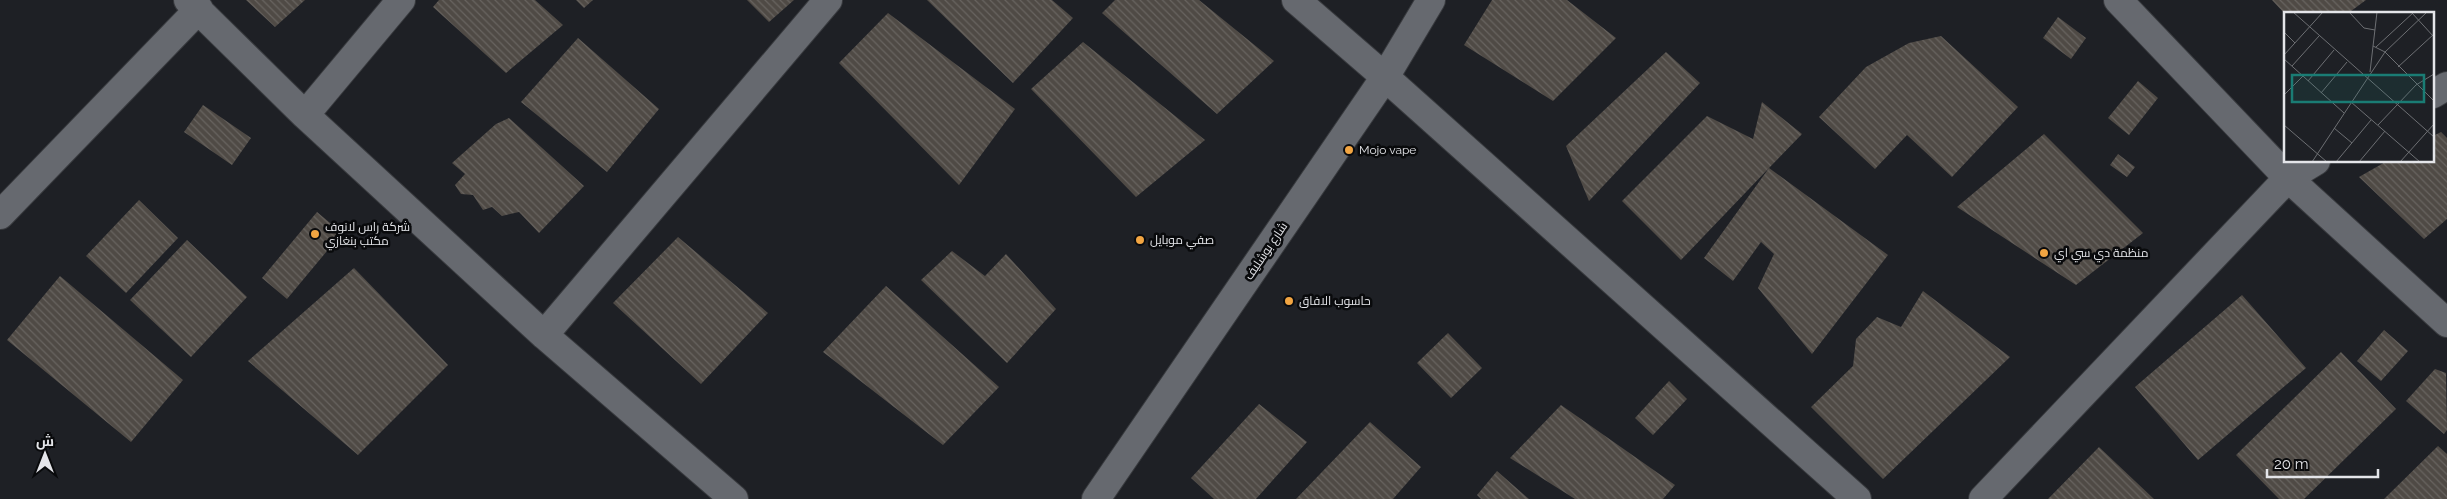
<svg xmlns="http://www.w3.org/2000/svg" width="2447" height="499" font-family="Raleway,Cairo,sans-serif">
  <defs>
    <pattern id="building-back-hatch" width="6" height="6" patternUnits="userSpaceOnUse" patternTransform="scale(1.25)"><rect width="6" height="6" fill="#4f4a45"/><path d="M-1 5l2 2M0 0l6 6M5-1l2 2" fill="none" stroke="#686460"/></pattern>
  </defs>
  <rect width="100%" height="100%" fill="#1e2025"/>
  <path fill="url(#building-back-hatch)" d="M246,0h59l-30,27z
    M439,0h96l28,25 -57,48 -73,-66z
    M576,0h17l-9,8z
    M747,0h47l-25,22z
    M927,0h125l21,18 -60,65z
    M1115,0h84l75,61 -57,53 -115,-101z
    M1492,0h75l49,38 -63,63 -89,-56z
    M2272,0h94l-19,14h-62z
    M888,13l127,96 -56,76 -120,-122z
    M2058,17l28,21 -15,21 -28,-21z
    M1941,36l77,71 -66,70 -45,-42 -32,34 -56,-52 47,-50 43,-24z
    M578,38l81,71 -52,63 -86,-70z
    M1083,42l122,98 -69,57 -105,-108z
    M1666,52l34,31 -111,118 -23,-55z
    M2138,81l20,17 -29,37 -21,-17z
    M1762,102l40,32 -33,34 119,87 -76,99 -54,-66 16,-34 -13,-12 -28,39 -29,-23 65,-90 -88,92 -59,-59 85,-85 46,23z
    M203,105l48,33 -19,27 -48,-33z
    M509,118l75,68 -45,47 -20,-21 -17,4 -10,-9 -9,3 -10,-15 -12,-1 -6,-9 10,-11 -13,-11 44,-39z
    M2441,132l6,6v81l-23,20 -65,-62 28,-16h46v-25z
    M2044,134l99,99 -67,52 -119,-78z
    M2118,154l17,13 -8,10 -17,-12z
    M139,200l39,38 -52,55 -40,-37z
    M317,212l25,21 -55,66 -25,-21z
    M678,237l90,76 -67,71 -88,-81z
    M187,240l60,57 -56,60 -61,-57z
    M952,251l33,25 21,-22 50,55 -49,54 -86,-83z
    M354,268l94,97 -90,90 -110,-94z
    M60,276l123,104 -52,62 -124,-102z
    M886,286l113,101 -56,58 -120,-93z
    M1923,291l87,66 -127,122 -72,-72 42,-41 3,-27 21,-22 24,10z
    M2242,295l64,73 -108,92 -63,-73z
    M2384,330l24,21 -27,30 -24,-20z
    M1448,333l34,35 -31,30 -34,-35z
    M2341,352l55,57 -92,90h-25l-43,-44z
    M2435,369l11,4 1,57 -3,4 -38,-33z
    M1669,381l18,18 -34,36 -18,-17z
    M1259,404l48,38 -51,57h-42l-23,-21z
    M1561,405l114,80 -12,14h-88l-65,-41z
    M1370,422l51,45 -28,32h-97z
    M2438,446l9,8v45h-63z
    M2099,447l55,52h-106z
    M1497,471l32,28h-48l-4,-4z"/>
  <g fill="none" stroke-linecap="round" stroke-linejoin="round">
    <defs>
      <path id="minor" d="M188,0l117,115 239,220 190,164
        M1296,0l89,77 472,422
        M2118,0l170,178 159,145
        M2433,94l14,-8
        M305,115l96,-115
        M0,215l199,-206
        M544,335l284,-335
        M1096,499l289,-422 46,-77
        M1983,499l305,-321 28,-17"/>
    </defs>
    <use href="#minor" stroke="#383a3e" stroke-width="30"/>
    <use href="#minor" stroke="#66696f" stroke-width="28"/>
  </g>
  <g fill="#f2a542" stroke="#090a0c" stroke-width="2">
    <circle cx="1349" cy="150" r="5"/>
    <circle cx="315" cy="234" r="5"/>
    <circle cx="1140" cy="240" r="5"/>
    <circle cx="2044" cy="253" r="5"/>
    <circle cx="1289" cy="301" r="5"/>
  </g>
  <g text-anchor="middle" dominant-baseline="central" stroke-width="5" stroke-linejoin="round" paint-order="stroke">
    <g font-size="12" fill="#e4e5e9" stroke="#090a0c" text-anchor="start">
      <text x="1359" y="150">Mojo vape</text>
      <text x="325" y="227">شركة راس لانوف<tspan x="325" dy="14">مكتب بنغازي</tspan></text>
      <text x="1150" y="240">صفي موبايل</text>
      <text x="2054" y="253">منظمة دي سي اي</text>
      <text x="1299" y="301">حاسوب الافاق</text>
    </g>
    <g font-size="12" fill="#e4e5e9" stroke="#090a0c">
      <text transform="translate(1266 251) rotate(-56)">شارع بوشليف</text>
    </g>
  </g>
  <g transform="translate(2284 12)">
    <rect width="150" height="150" fill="#1e2025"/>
    <path fill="none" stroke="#6d6f73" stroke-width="1" d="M9,0l141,125M65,0l15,16 11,2M128,1l22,24M0,20l11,11M89,34l12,6 49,49M92,35l38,-35M0,43l39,-43M0,47l60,54M8,54l27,-30M114,55l36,-33M86,60l7,-60M24,69l26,-31M37,81l26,-31M0,83l19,-19M67,90l69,60M0,113l43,37M94,113l38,-40 18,-11M50,116l18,15M28,150l73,-110 42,-40M52,150l35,-42M75,150l26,-31M116,150l34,-38"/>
    <path fill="#1a7c74" fill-opacity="0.15" stroke="#1a7c74" stroke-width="2.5" d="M8,63h132v27h-132z"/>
    <rect width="150" height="150" fill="none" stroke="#e4e5e9" stroke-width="2.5"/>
  </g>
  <g transform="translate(45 454)" stroke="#090a0c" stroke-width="4" paint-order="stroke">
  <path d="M0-4L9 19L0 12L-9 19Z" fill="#e4e5e9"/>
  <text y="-8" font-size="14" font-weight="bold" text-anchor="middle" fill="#e4e5e9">ش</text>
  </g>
  <path d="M2267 469v8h111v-8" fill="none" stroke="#e4e5e9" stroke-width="2.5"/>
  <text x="2274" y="469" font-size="15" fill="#e4e5e9" stroke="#090a0c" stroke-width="4" paint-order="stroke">20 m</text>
</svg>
